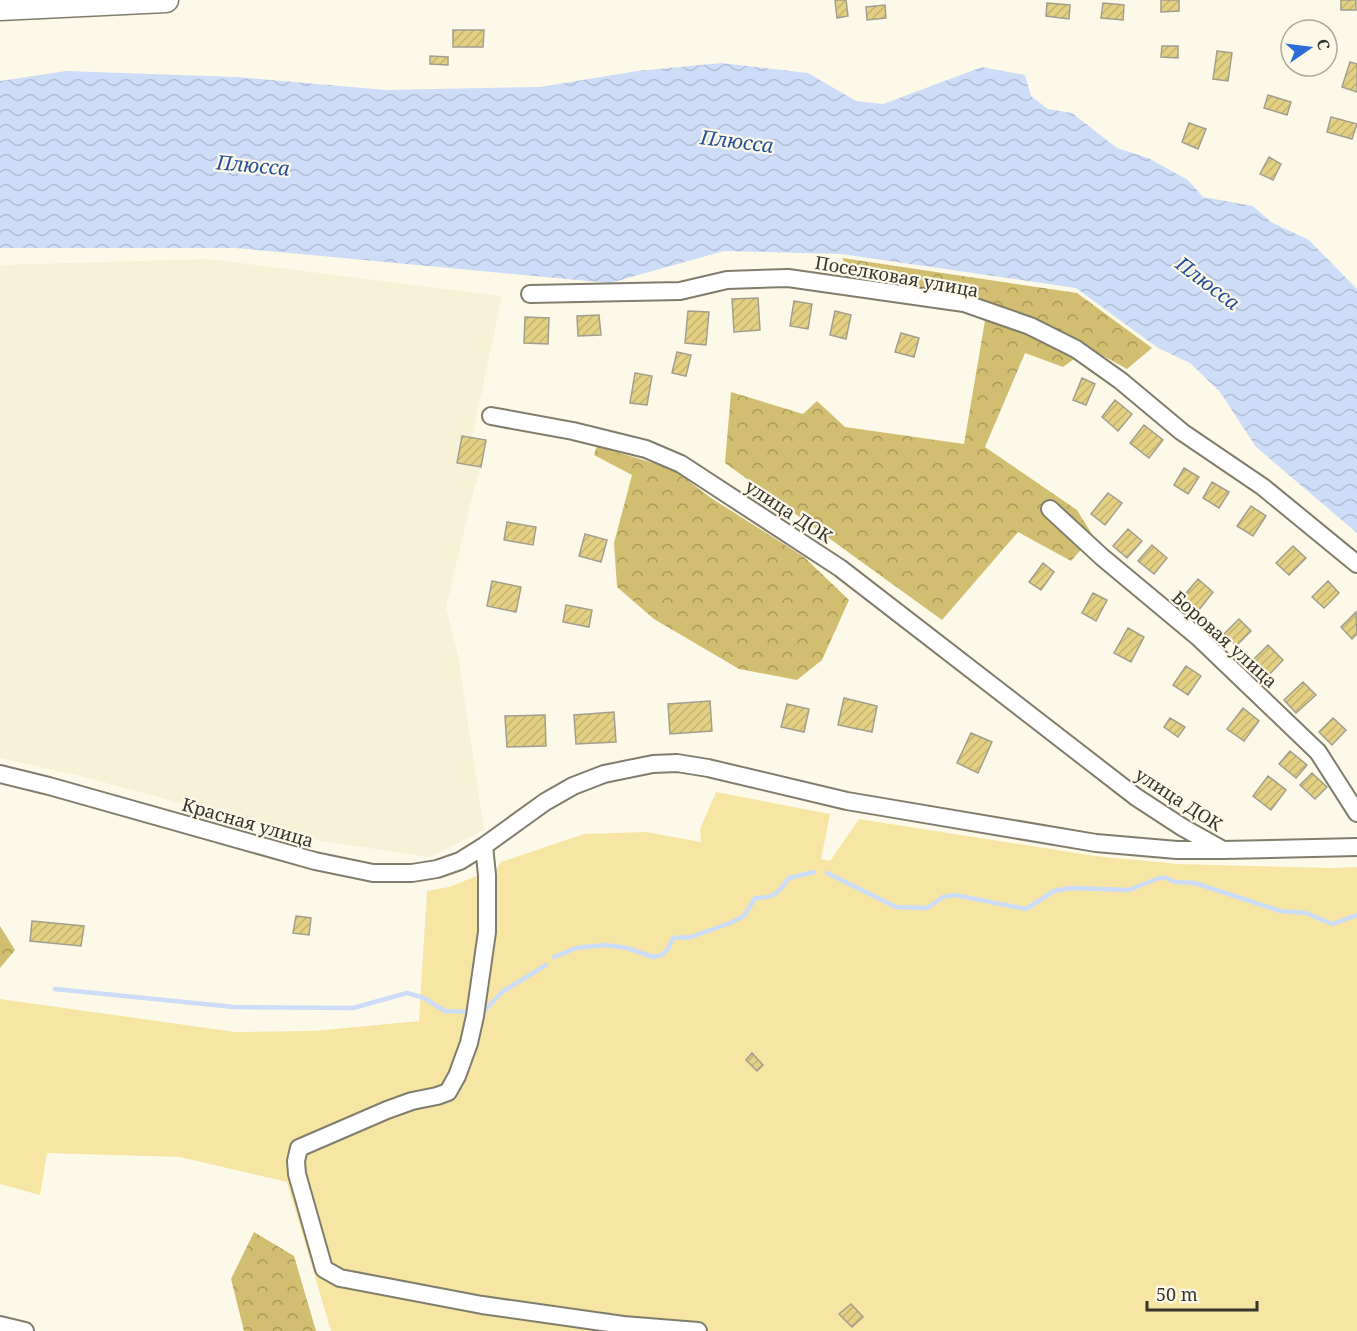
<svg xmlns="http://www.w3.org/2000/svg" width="1357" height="1331" font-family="'Noto Serif',serif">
  <defs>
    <pattern id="forest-crowns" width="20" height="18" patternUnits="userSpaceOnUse" patternTransform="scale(1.5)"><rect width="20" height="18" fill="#d2be70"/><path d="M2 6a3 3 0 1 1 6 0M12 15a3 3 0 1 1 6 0" fill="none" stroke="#ab9b5c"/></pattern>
    <pattern id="water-waves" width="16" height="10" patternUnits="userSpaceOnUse" patternTransform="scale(1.5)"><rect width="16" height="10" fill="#cdddf8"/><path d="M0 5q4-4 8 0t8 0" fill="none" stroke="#b1bed5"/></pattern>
    <pattern id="building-hatch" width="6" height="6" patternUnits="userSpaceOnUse" patternTransform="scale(1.5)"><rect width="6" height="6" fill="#e4d082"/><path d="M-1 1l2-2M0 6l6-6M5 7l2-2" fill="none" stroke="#c4b371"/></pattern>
  </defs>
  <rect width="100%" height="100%" fill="#fdf9e8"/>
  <path fill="#f7f1d8" d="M208,259l294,37 -30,141 14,3 -5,27 -7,22 -28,118 12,48 26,175 -55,27 -108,-16 -241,-65 -80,-18v-493z"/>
  <path fill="url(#forest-crowns)" d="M842,258l235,35 75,55 -25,21 -38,-21 -26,19 -38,-14 -40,94 92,63 16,26 -22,25 -53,-29 -76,88 -217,-157 6,-71 72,22 14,-13 28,26 119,17 24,-141 -139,-33z
    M597,446l76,23 38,29 93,59 45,43 -27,60 -25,20 -58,-11 -85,-50 -37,-32 -3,-44 18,-68 -38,-20z
    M0,926l15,24 -15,18z
    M254,1232l40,24 22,75h-72l-13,-52z"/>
  <path fill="#f6e5a3" d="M716,792l114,22 -9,45 9,2 29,-42 236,37 83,8 154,4 25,-1v464h-1026l-44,-149 -107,-25 -133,-4 -7,42 -40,-11v-185l235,33 79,-1 105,-10 8,-130 22,-4 30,-12 14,-1 8,-12 83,-28 62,-2 55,10 -1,-13z"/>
  <path fill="url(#water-waves)" d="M722,63l86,10 48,28 27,3 99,-37 43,8 6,21 17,13 24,4 45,35 31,10 40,22 15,17 50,9 18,16 38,18 48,49v244l-101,-86 -36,-55 -30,-29 -32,-15 -82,-60 -235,-34 -117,-3 -114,32 -374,-35h-236v-167l66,-10 171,6 149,13 154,-3 97,-16z"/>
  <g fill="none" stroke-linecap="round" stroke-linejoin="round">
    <path stroke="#cdddf8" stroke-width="4.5" d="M827,873l69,34 31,1 16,-11 12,-2 71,14 28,-18 16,-3 59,2 30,-12h7l9,4 20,1 85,28 26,2 26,11 25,-9
      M554,957l22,-9 29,-3 22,3 26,9 9,-2 6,-6 5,-11 18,-1 39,-14 14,-7 11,-18c20,0 22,-4 34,-20l25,-6
      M55,989l179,18 119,1 54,-15 17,5 21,13 22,1
      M481,1012l5,-3 16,-17 44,-27"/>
  </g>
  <path fill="url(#building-hatch)" stroke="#a39f8f" stroke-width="1.5" d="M835,0h11l2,16 -11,2z
    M1161,0h18v11l-18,1z
    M1341,0h15v10h-15z
    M1047,3l23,2 -1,14 -23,-3z
    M1103,3l21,2 -1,15 -22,-2z
    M885,5l1,13 -19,2 -1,-13z
    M453,30h31l-1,17h-30z
    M1162,46h16v12l-17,-1z
    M1217,51l15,2 -4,28 -15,-2z
    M430,56l18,1v8l-18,-1z
    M1350,62l7,2v28l-15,-5z
    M1268,95l23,7 -4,13 -23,-7z
    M1331,117l26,7 -5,15 -25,-7z
    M1189,123l17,6 -8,20 -16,-7z
    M1269,157l12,7 -8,16 -13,-6z
    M758,298l2,32 -26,2 -2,-33z
    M794,301l18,3 -4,25 -18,-3z
    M688,311l21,1 -3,33 -21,-2z
    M835,311l16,4 -5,24 -16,-4z
    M599,315l2,20 -23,1 -1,-20z
    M525,317l24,1 -1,26 -24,-1z
    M901,333l18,5 -5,19 -19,-5z
    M677,352l14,3 -5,21 -14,-3z
    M635,373l17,3 -5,29 -17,-2z
    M1082,378l13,6 -9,21 -13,-5z
    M1115,400l17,14 -14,17 -16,-14z
    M1144,425l19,15 -14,18 -19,-15z
    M462,436l24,4 -5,27 -24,-4z
    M1184,468l15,9 -11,17 -14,-9z
    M1212,482l17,10 -10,16 -16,-10z
    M1108,493l14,10 -17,22 -14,-11z
    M1251,506l15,10 -13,20 -16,-10z
    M507,522l29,5 -3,18 -29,-5z
    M1128,529l14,12 -15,17 -14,-12z
    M585,534l22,6 -6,22 -22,-6z
    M1152,545l15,13 -13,16 -16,-13z
    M1293,546l13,12 -17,17 -13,-12z
    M1043,563l11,9 -13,18 -12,-8z
    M1198,579l15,13 -15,19 -16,-13z
    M492,581l29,6 -5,25 -29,-6z
    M1328,581l11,12 -15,15 -12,-11z
    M1093,593l14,7 -11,21 -14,-8z
    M566,605l26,5 -3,17 -26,-5z
    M1356,612l1,22 -5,5 -11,-12z
    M1239,619l12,12 -15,15 -12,-12z
    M1128,628l16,9 -13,25 -17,-9z
    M1268,645l15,15 -18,19 -16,-15z
    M1186,666l15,10 -13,19 -15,-10z
    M1303,682l13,13 -20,18 -12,-13z
    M844,698l33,8 -5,26 -34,-7z
    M710,701l2,30 -42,3 -2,-30z
    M787,704l22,5 -5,23 -23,-5z
    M1243,708l16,13 -15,20 -17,-12z
    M614,712l2,30 -40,2 -2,-29z
    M545,715l1,31 -39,1 -2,-31z
    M1170,718l15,9 -7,10 -14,-10z
    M1333,718l13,12 -14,15 -13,-13z
    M971,733l21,9 -14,31 -21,-10z
    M1290,751l17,14 -11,13 -17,-14z
    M1312,773l15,14 -12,12 -15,-14z
    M1268,776l18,14 -15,20 -18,-14z
    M296,916l15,2 -2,17 -16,-2z
    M32,921l52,5 -3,20 -51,-5z
    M752,1053l11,12 -6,6 -11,-11z
    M851,1304l12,13 -11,10 -13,-13z"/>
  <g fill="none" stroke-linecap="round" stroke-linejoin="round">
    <defs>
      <path id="minor" d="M530,294l150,-3 47,-11 61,-2 176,25 66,23 46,23 45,32 61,51 81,55 94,77
        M491,416l82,15 73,18 35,15 159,104 296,229 46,30 41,23
        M1050,509l52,48 96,80 120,115 39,61
        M0,774l49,12 266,75 58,12h39l25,-4 23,-8 24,-15 61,-44 28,-16 31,-12 49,-10 24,-1 31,5 139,33 249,42 81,7h46l134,-3
        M484,846l3,29v57l-12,84 -6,27 -12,33 -9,16 -11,4 -25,5 -25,9 -88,38 -3,13 1,13 27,95 16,9 142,27 141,20 75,6
        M0,1325l25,6"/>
      <path id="secondary" d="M0,8l166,-8"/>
    </defs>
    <use href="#minor" stroke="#807d6d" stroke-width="20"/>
    <use href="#secondary" stroke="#807d6d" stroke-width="27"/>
    <use href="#minor" stroke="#fff" stroke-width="16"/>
    <use href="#secondary" stroke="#fff" stroke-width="24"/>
  </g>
  <g text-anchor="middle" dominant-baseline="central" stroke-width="4.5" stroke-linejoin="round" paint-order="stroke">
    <g font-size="18" fill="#37352f" stroke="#fdf9e8">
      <text transform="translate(897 276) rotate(10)">Поселковая улица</text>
      <text transform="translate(789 511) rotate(33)">улица ДОК</text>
      <text transform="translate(1225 639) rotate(42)">Боровая улица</text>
      <text transform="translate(1179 799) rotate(33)">улица ДОК</text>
      <text transform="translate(248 822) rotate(16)">Красная улица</text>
    </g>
    <g font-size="20" font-style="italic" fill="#25519b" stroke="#fdf9e8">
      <text transform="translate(737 141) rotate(7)">Плюсса</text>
      <text transform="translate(253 165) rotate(5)">Плюсса</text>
      <text transform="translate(1208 283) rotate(37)">Плюсса</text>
    </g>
  </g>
  <g transform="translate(1309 48) rotate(76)"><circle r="28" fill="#fdf9e8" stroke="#aeab9e" stroke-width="1.5"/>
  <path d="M0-4.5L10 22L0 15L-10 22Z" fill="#2d6dda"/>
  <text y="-9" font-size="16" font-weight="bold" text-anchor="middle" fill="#37352f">С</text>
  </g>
  <path d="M1147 1301v9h110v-9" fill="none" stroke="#37352f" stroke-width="3"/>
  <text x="1156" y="1301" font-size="18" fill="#37352f" stroke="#fdf9e8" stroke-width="4.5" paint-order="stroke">50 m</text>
</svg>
